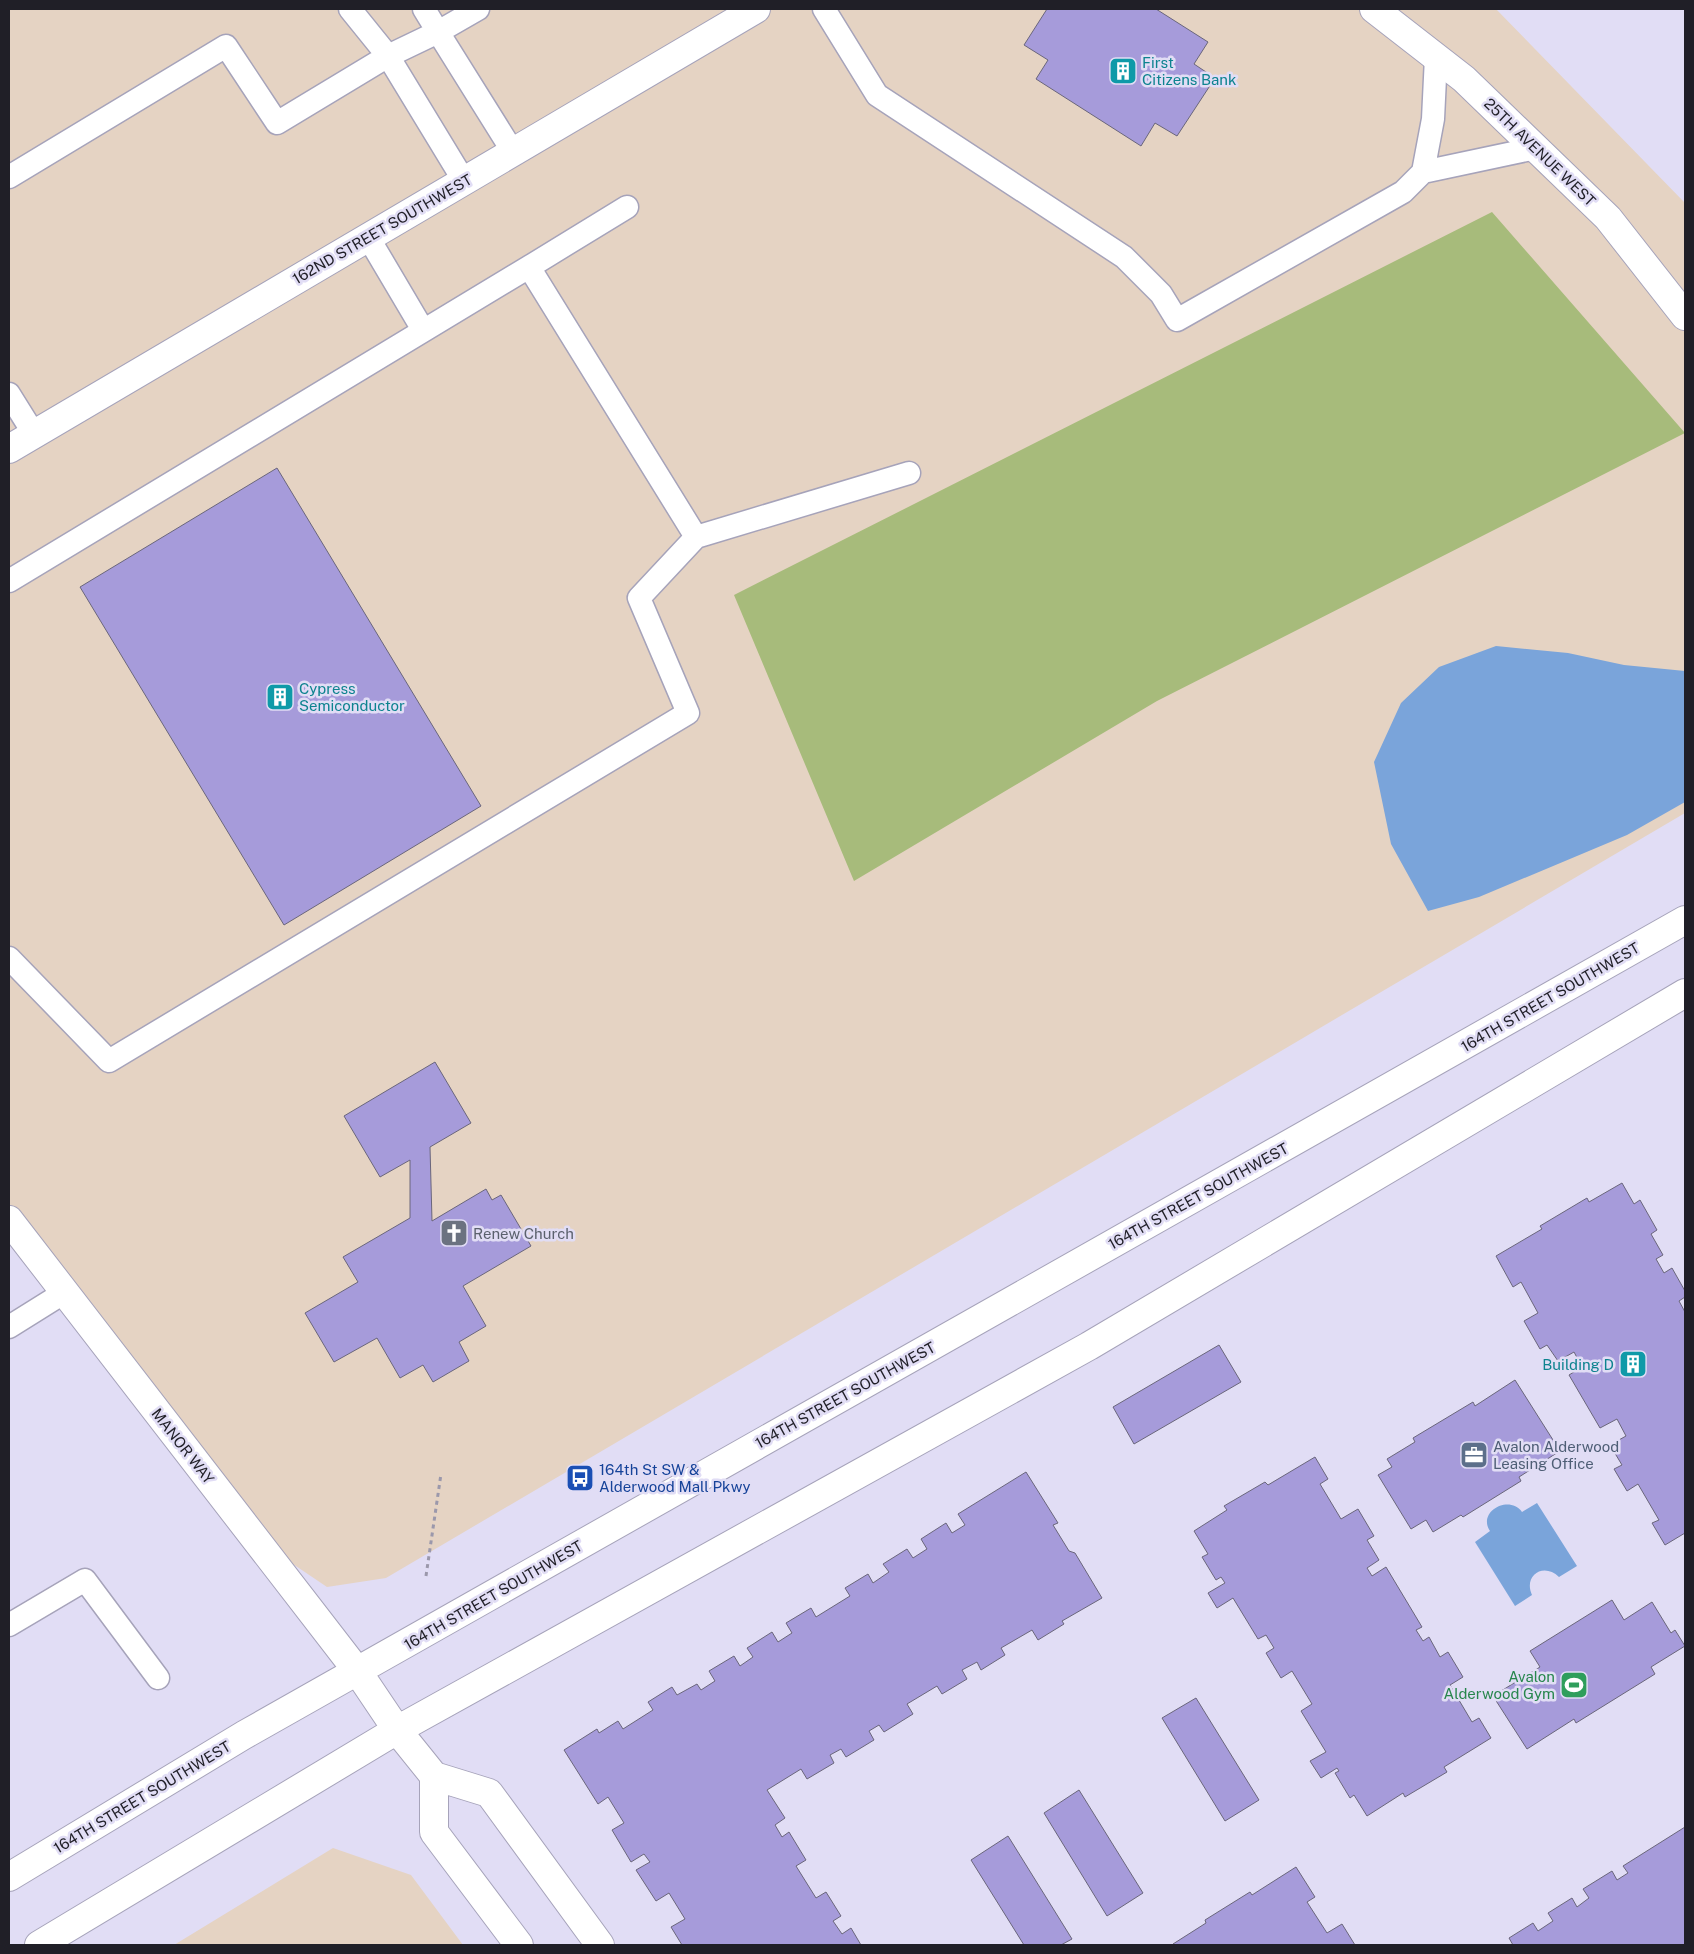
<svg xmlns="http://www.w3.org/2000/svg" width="1694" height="1954" font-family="'Public Sans',sans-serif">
  <rect width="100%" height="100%" fill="#e1ddf5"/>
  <path fill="#e5d3c3" d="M9,9h1487l189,194v610l-1299,765 -59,9 -74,-50 -244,-317z
    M333,1848l78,27 52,70h-289z"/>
  <path fill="#a7bb7b" d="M1492,212l193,221 -528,268 -303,180 -120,-286z"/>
  <path fill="#7aa4da" d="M1496,646l72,7 56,12 61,6v131l-58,33 -148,62 -51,14 -37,-67 -17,-82 27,-59 38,-36z
    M1537,1503l40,63 -18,11c-15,-15 -36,-2 -27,18l-17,11 -40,-64 15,-11c-13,-19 19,-37 32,-19z"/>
  <path fill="#a69bda" stroke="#6a667b" d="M1047,9h109l52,33 -14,22 21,14 -38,58 -22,-13 -14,23 -105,-67 12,-19 -24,-15z
    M277,468l204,338 -197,119 -204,-338z
    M435,1062l36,61 -41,24 2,74 54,-32 6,11 9,-5 30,51 -68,40 23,40 -27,16 10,19 -36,21 -10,-17 -23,13 -23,-40 -43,24 -29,-49 53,-31 -15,-25 67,-39v-58l-30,17 -36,-61z
    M1622,1183l12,21 6,-4 17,30 -6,4 12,21 -7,4 8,14 8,-5 13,23v6l-6,4 6,11v221l-20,12 -13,-22 7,-3 -21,-36 -11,7 -13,-22 8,-4 -12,-20 16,-9 -9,-17 -17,9 -31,-53 13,-8 -8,-15 -16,9 -11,-16 -7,4 -16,-28 14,-8 -17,-31 -8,5 -17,-31 46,-27 -2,-3 47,-28 2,4z
    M1219,1345l22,37 -107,62 -21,-37z
    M1515,1380l45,71 -41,26 2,4 -58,36 -2,-2 -28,17 -7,-12 -15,9 -33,-54 14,-8 -5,-8 28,-17 -2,-4 60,-36 2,4z
    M1315,1457l13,22 -8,5 21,35 17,-10 16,27 -7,4 12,20 -12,8 5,8 14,-9 36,60 -6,3 7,11 6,-4 11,20 8,-5 15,25 -13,8 22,37 7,-4 12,20 -47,29 3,5 -42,25 -2,-4 -36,23 -13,-21 -4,3 -15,-25 4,-2 -2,-3 -16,10 -11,-17 16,-9 -25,-41 11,-7 -20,-33 -11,7 -15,-25 8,-5 -8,-13 -8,4 -25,-41 -16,10 -9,-15 17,-10 -4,-6 -5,3 -14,-23 6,-3 -14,-23 33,-21 -3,-4 41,-24 3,3z
    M1026,1472l32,51 -5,2 16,26 6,2 27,45 -40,23 2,3 -26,16 -6,-10 -31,18 4,7 -24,15 -4,-8 -15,8 5,9 -25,15 -5,-8 -30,18 6,10 -29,18 -5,-7 -10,6 5,9 -28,17 -5,-8 -11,6 4,8 -27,16 -6,-10 -34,21 18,28 -10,7 7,12 7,-5 17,28 -10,6 20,32 10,-6 15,24 -8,5 9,13 9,-6 10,17h-179l-11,-18 14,-8 -16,-26 -13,8 -20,-31 14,-8 -6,-8 -13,8 -19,-32 12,-7 -16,-26 -10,7 -34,-54 33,-21 2,4 19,-12 5,8 30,-19 -5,-8 24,-15 5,8 20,-11 4,6 14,-9 -6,-10 25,-15 6,10 13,-9 -6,-9 25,-16 6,10 14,-9 -6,-10 25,-15 5,9 34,-21 -5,-8 23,-14 5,9 16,-11 -6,-8 24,-15 6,9 14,-9 -6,-10 25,-16 6,10 13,-8 -7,-11z
    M1612,1600l12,20 28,-18 19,31 4,-3 10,16 -34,21 4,7 -79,49 -2,-4 -47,30 -34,-53 47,-29 -10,-16z
    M1196,1698l63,102 -34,21 -63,-103z
    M1079,1790l64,103 -36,23 -63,-103z
    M1685,1827v118h-172l-4,-7 24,-15 5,8 15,-10 -5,-8 24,-15 5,9 12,-9 -6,-9 29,-18 5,9 11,-7 -5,-7z
    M1008,1836l64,103 -11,6h-37l-53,-85z
    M1296,1867l19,30 -8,5 20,31 15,-9 13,21h-181l-1,-1 33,-21 -1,-3 45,-28 2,3z"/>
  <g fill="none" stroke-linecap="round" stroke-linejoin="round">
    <defs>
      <path id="service" d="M350,9l38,47 50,-24 -14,-23
        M478,9l-40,23 75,120
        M824,9l53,86 247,162 37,37 16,26 226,-128 20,-20 113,-24
        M1423,172l10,-53 3,-62
        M9,177l217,-131 51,77 111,-67 76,125
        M368,237l55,93
        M529,267l98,-60
        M9,394l25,40
        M696,537l213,-64
        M9,581l520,-314 167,270 -57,61 49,115 -579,348 -100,-103
        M9,1327l56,-35
        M9,1625l76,-45 73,98"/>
      <path id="minor" d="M1374,9l90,70 144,139 77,98
        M9,449l747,-440"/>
      <path id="tertiary" d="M9,1220l349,452"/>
      <path id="secondary" d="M358,1672l39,58 37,46 55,17 111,152
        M434,1776v56l85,113
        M9,1877l235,-142 1441,-815
        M39,1945l358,-215 692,-384 596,-353"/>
    </defs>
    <use href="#service" stroke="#a6a3ba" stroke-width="25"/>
    <use href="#minor" stroke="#a6a3ba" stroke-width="30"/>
    <use href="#tertiary" stroke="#a6a3ba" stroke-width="30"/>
    <use href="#secondary" stroke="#a6a3ba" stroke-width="30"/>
    <path stroke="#9b98ab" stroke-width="3" stroke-dasharray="4 4" stroke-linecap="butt" d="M426,1576l15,-102"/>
    <use href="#service" stroke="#fff" stroke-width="22"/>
    <use href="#minor" stroke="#fff" stroke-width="28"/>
    <use href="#tertiary" stroke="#fff" stroke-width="28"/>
    <use href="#secondary" stroke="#fff" stroke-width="28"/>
  </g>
  <defs>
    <symbol id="building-square" viewBox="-11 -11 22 22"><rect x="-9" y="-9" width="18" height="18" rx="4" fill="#0f9aa8" stroke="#e1ddf5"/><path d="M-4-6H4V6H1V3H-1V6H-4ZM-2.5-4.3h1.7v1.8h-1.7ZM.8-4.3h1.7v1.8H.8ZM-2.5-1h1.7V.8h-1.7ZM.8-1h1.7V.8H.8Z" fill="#fff"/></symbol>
    <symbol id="church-square" viewBox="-11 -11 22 22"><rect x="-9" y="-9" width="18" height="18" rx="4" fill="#6b7280" stroke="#e1ddf5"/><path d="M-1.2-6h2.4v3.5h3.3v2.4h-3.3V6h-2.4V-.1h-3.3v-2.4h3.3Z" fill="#fff"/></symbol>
    <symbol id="office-square" viewBox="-11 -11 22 22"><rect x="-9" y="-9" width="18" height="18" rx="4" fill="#5c6f8a" stroke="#e1ddf5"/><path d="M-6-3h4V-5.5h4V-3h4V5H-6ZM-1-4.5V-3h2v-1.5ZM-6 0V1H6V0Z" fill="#fff"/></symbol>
    <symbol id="bus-square" viewBox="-11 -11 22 22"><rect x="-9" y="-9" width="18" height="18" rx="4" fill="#1a4fb4" stroke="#e1ddf5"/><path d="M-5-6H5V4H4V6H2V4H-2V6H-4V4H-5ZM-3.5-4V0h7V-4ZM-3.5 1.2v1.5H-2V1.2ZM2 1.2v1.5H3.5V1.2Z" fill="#fff"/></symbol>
    <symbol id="stadium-square" viewBox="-11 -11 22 22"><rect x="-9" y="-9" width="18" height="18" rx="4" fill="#2e9e5b" stroke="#e1ddf5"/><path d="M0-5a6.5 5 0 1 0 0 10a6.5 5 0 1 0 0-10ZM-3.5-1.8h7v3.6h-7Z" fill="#fff"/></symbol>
  </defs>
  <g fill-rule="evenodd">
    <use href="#building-square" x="1107" y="55" width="32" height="32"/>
    <use href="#building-square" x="264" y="681" width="32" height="32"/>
    <use href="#church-square" x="438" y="1217" width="32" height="32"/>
    <use href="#building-square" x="1617" y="1348" width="32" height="32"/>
    <use href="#office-square" x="1458" y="1439" width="32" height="32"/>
    <use href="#bus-square" x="564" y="1462" width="32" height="32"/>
    <use href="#stadium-square" x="1558" y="1669" width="32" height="32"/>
  </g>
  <g text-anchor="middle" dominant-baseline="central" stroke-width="5" stroke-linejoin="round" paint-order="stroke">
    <g font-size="15" fill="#0d838f" stroke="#e1ddf5" text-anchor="start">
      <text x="1142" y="62">First<tspan x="1142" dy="17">Citizens Bank</tspan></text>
      <text x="299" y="688">Cypress<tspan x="299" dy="17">Semiconductor</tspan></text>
      <text x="1614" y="1364" text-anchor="end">Building D</text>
    </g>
    <g font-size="15" fill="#201f27" stroke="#e1ddf5">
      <text transform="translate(1540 152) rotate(44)">25TH AVENUE WEST</text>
      <text transform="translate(382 229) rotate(-30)">162ND STREET SOUTHWEST</text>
      <text transform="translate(1550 997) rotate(-30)">164TH STREET SOUTHWEST</text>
      <text transform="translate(1198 1196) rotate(-29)">164TH STREET SOUTHWEST</text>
      <text transform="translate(845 1395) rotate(-29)">164TH STREET SOUTHWEST</text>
      <text transform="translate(183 1446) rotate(52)">MANOR WAY</text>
      <text transform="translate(493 1595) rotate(-30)">164TH STREET SOUTHWEST</text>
      <text transform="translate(142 1797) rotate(-31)">164TH STREET SOUTHWEST</text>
    </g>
    <g font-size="15" fill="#5b616d" stroke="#e1ddf5" text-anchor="start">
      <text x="473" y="1233">Renew Church</text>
    </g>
    <g font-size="15" fill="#4e5e75" stroke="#e1ddf5" text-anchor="start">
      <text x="1493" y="1446">Avalon Alderwood<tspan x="1493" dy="17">Leasing Office</tspan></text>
    </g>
    <g font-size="15" fill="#164399" stroke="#e1ddf5" text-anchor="start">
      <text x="599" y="1469">164th St SW &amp;<tspan x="599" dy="17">Alderwood Mall Pkwy</tspan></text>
    </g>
    <g font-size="15" fill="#27864d" stroke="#e1ddf5" text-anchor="end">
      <text x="1555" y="1676">Avalon<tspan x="1555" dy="17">Alderwood Gym</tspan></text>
    </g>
  </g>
  <rect width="1694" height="1954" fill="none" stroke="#201f27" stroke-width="20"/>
</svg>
